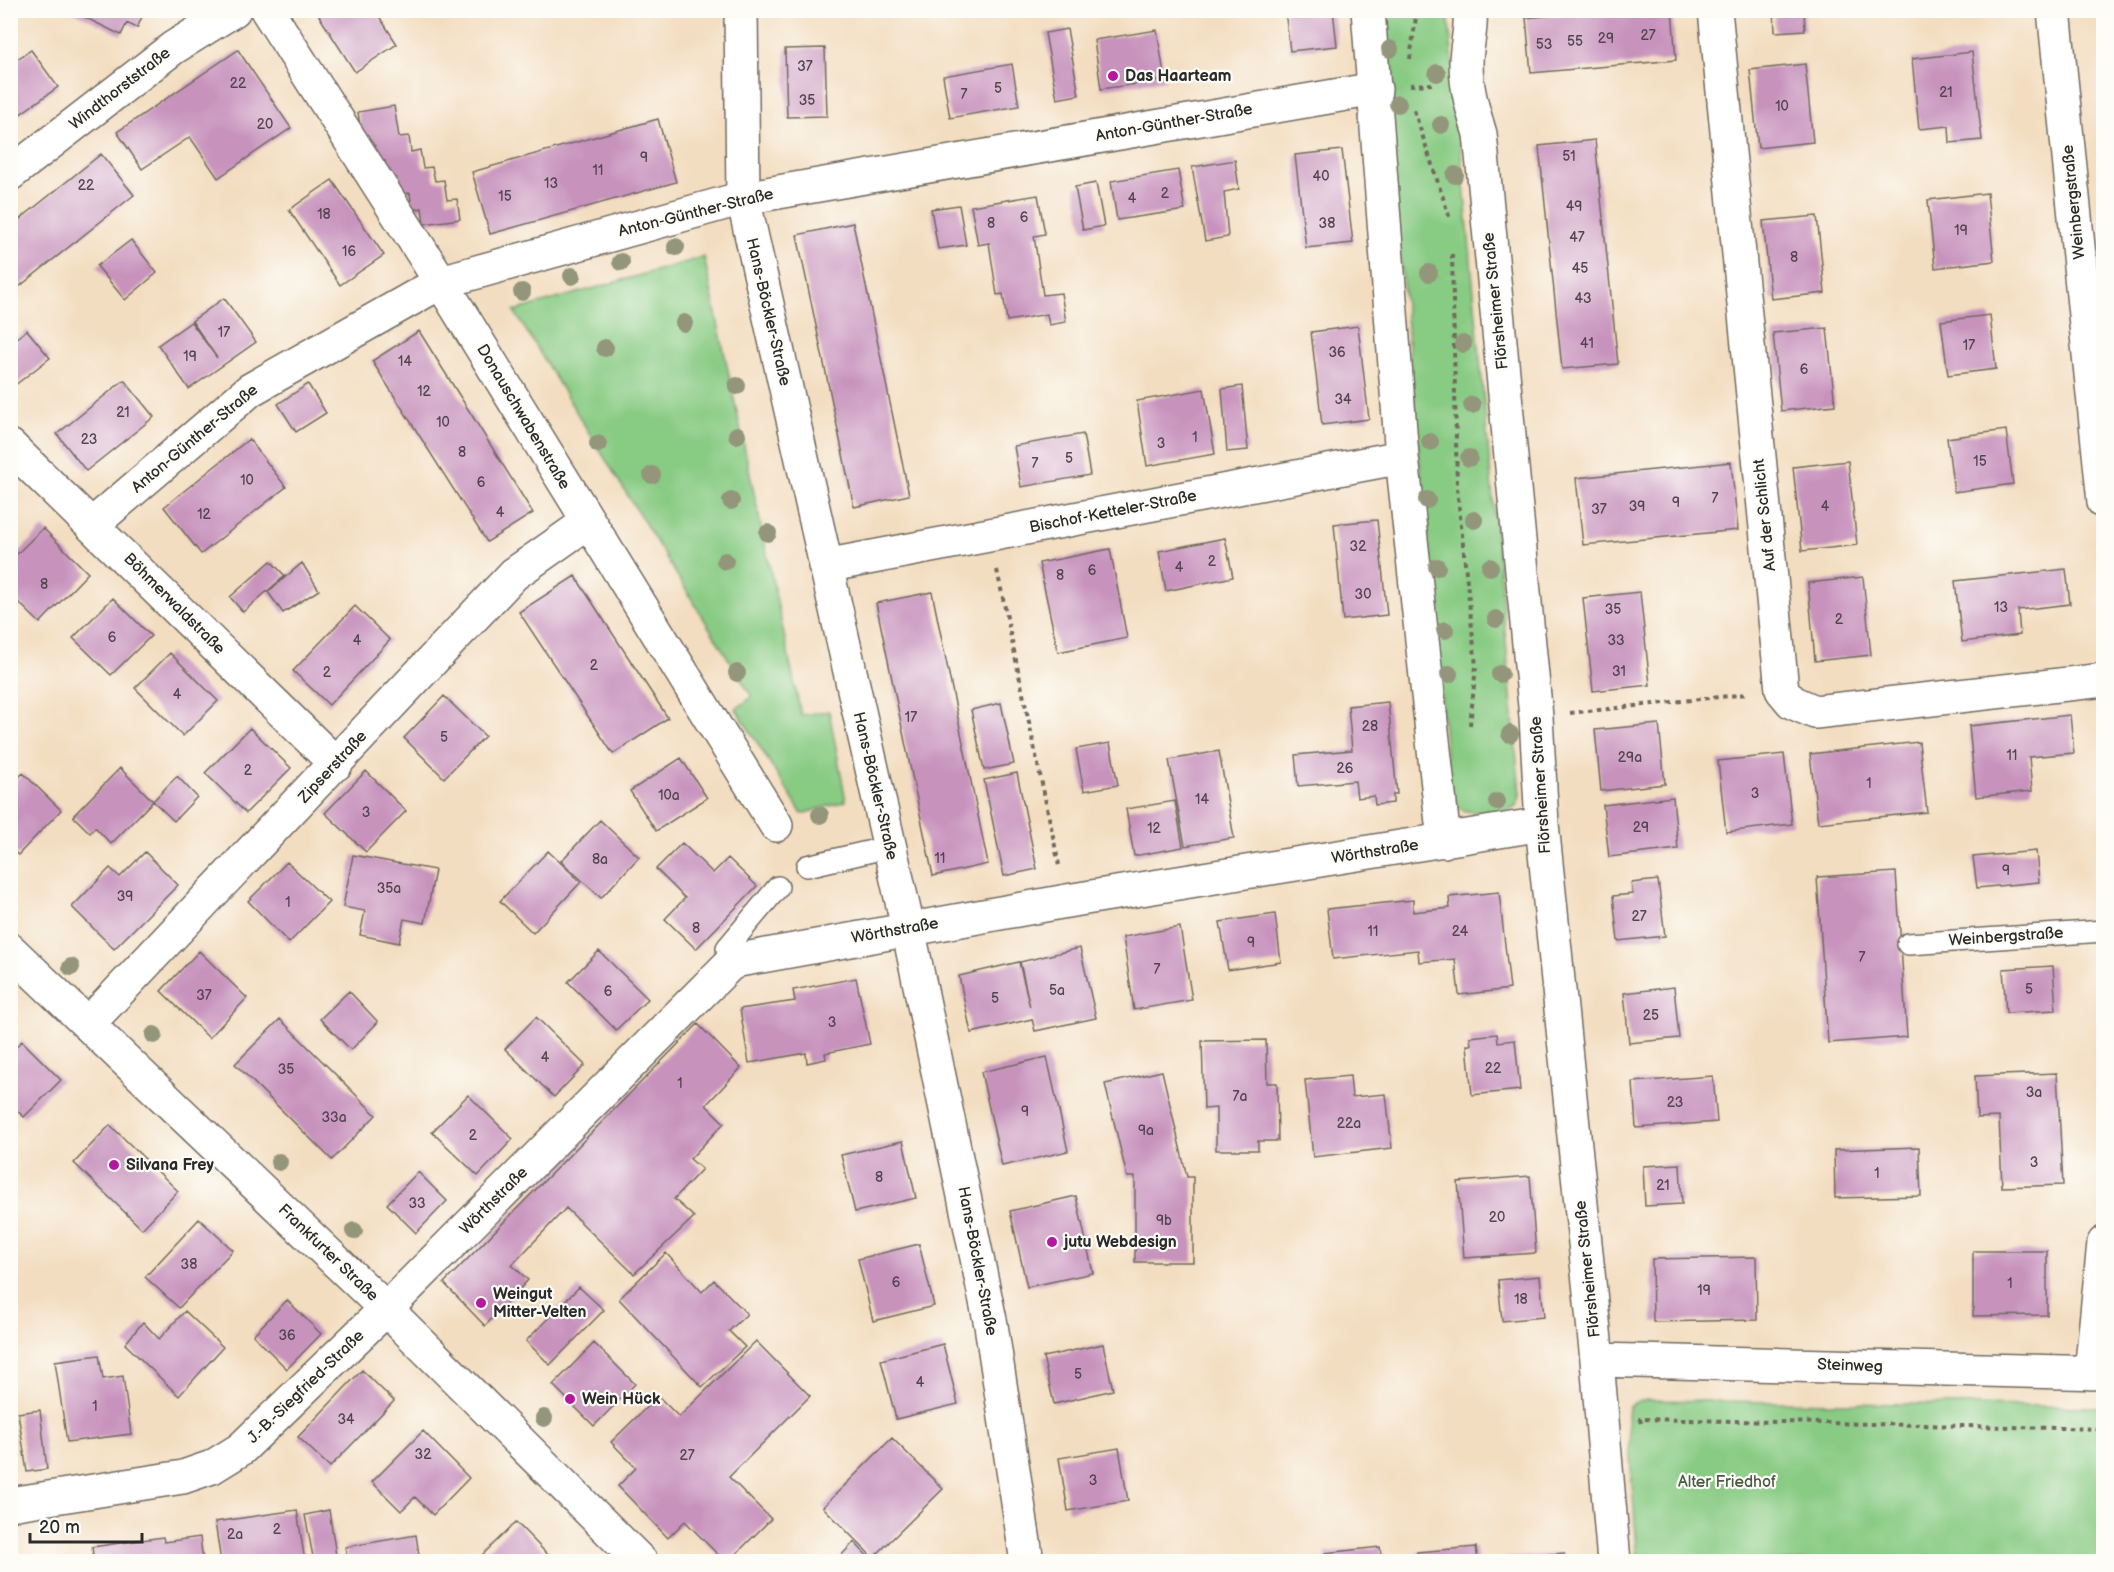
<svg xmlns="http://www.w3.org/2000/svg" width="2114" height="1572" font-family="'Balsamiq Sans',sans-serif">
  <rect width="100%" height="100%" fill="#fdfcf7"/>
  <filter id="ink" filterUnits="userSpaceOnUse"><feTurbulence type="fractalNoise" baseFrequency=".0167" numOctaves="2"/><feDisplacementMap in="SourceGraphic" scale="12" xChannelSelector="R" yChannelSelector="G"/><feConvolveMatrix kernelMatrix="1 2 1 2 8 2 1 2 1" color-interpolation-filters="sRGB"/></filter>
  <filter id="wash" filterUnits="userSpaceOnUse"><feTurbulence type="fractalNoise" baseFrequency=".008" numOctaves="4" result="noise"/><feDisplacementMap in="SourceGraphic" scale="24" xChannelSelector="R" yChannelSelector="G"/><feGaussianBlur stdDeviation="1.35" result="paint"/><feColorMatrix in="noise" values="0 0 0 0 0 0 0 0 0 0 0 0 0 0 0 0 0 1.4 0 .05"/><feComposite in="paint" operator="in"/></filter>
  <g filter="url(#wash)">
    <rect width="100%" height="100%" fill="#f3ddc0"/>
    <path fill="#88cb83" stroke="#5a7b57" stroke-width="1.5" d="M1378,11h70l72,783c-1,5 -1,10 -6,13 -9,6 -48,8 -56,0 -6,-4 -7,-15 -9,-22z
      M704,257l97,458 28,-4 17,90 -44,13 -66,-105 16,-12 -238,-386z
      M1647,1400l456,7v154h-465l-11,-145 1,-9 8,-5z"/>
    <g id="blocks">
      <path fill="#c793bd" d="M70,10h75l-8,18 -10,-5 -6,12z
        M327,10h48l22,34 -42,28 -36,-56z
        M1285,10h48l4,36 -47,5z
        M1608,10h64l4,50 -145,13 -5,-55z
        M1774,10h30l1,20 -30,2z
        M1067,29l12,66 -22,4 -12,-66z
        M1157,30l8,50 -64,9 -7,-49z
        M825,48l2,68 -40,1 -2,-68z
        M31,50l27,37 -42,30 -6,-8v-45z
        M238,50l53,78 -73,50 -28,-41 -48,32 -25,-37z
        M1972,52l10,88 -32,3 -1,-17 -30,3 -7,-70z
        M1012,64l7,42 -69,12 -7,-42z
        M1805,64l8,78 -55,6 -8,-78z
        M394,106l5,31 10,-1 2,16 9,-2 3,18 9,-1 3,14 9,-1 3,20 10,-1 3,20 -36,5 -2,-16 -10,2 -2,-17 -11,2 -3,-17 -8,1 -3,-18 -8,1 -2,-16 -12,2 -5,-36z
        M658,119l18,63 -186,52 -18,-62z
        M1595,140l23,224 -56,5 -23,-223z
        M1342,150l11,93 -47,5 -11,-93z
        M101,154l33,41 -124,99v-67z
        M1235,160l4,29 -15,3 4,45 -23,4 -13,-74z
        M1178,170l7,40 -68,10 -6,-39z
        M332,180l52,75 -44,30 -51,-75z
        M1096,183l8,43 -21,4 -8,-43z
        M1987,193l7,68 -59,7 -7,-68z
        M1038,195l7,39 -11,2 9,59 18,-2 5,29 -17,3 -2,-11 -40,7 -4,-27 -6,1 -8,-52 -11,2 -7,-39z
        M959,205l7,40 -28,4 -7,-40z
        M1817,216l8,77 -54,6 -8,-78z
        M853,223l56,272 -55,12 -57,-272z
        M131,240l26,33 -32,27 -28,-34z
        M224,298l32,44 -67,47 -31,-44 33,-23 26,36 -25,-37z
        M1990,315l6,54 -48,6 -7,-54z
        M1358,326l11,93 -47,6 -11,-93z
        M1827,328l8,77 -54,6 -8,-78z
        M27,330l23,28 -40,31v-46z
        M419,331l114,182 -46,29 -115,-181z
        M124,380l30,37 -68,54 -29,-37z
        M308,384l18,29 -30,19 -18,-28z
        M1242,386l6,64 -21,2 -5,-63z
        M1204,389l11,65 -68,12 -10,-65z
        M2006,430l7,54 -59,8 -7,-54z
        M1083,434l7,41 -69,12 -7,-41z
        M249,439l37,48 -85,67 -37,-47z
        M1848,461l9,84 -55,6 -9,-84z
        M1731,462l7,68 -155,15 -7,-67z
        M1377,520l10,95 -44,5 -9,-96z
        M43,528l45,45 -48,50 -30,-29v-33z
        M1225,538l8,39 -67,14 -7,-40z
        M1110,549l17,89 -69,14 -19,-89z
        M271,561l14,15 -42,36 -13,-15z
        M302,563l17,27 -36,23 -15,-21z
        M2066,569l4,35 -52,6 2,25 -58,7 -7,-61z
        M575,576l93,142 -55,36 -94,-142z
        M1863,577l8,78 -56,6 -7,-78z
        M932,592l56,272 -55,12 -57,-273z
        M1640,592l10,93 -57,6 -10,-93z
        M113,598l38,38 -40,39 -38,-37z
        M355,606l35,34 -61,65 -36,-34z
        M170,653l48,48 -35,35 -48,-48z
        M444,696l41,40 -41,42 -40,-40z
        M1388,702l9,92h-4v9l-18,2 -1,-9 -17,2 -2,-17 -57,5 -3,-31 57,-5 -4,-44z
        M1001,703l13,61 -30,6 -13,-60z
        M2070,715l4,38 -45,4 3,34 -56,6 -7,-71z
        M1659,724l6,60 -64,7 -6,-61z
        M250,728l41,40 -45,45 -41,-40z
        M1919,742l8,70 -109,11 -8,-69z
        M1110,743l8,42 -34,6 -8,-42z
        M1219,751l15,87 -49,8 -16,-86z
        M1784,754l8,70 -66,8 -8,-71z
        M681,758l26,40 -51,33 -26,-40z
        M120,768l33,33 -42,43 -16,-17 -5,6 -17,-17z
        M366,771l40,40 -40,41 -41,-39z
        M23,773l38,37 -43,45 -8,-7v-62z
        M1017,773l20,96 -33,7 -20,-96z
        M177,776l20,21 -23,24 -21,-20z
        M1673,797l5,52 -69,8 -6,-52z
        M1175,801l8,46 -49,9 -8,-47z
        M600,820l39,37 -38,41 -40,-37z
        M682,843l31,30 15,-15 29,28 -61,63 -31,-30 20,-21 -29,-29z
        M548,851l33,31 -48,51 -33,-32z
        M2036,851l3,31 -62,6 -4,-31z
        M145,852l33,33 -64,64 -42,-42 38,-39 10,9z
        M353,855l82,15 -10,53 -21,-4 -5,24 -39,-8 5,-24 -22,-4z
        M287,862l42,40 -40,41 -41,-42z
        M1896,872l11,165 -79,6 -11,-166z
        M1658,880l7,56 -47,5 -5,-45 20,-2 -2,-11z
        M1499,892l11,97 -51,6 -4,-36 -36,3 -1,-12 -85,9 -6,-50 86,-9v12l37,-4 -1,-11z
        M1275,914l6,48 -53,8 -8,-48z
        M1180,927l12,73 -58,10 -11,-73z
        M1080,948l16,70 -61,13 -3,-12 -61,14 -12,-57 60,-14 11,45 -10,-45z
        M199,951l48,47 -38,40 -48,-47z
        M599,951l49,48 -32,31 -48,-48z
        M2053,966l3,44 -50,3 -3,-44z
        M856,978l14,66 -45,9 1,6 -19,4 -1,-10 -57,10 -9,-54 55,-8 -2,-11z
        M1674,987l5,51 -50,5 -5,-50z
        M349,991l29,31 -27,28 -31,-31z
        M536,1017l49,48 -31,32 -49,-48z
        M280,1019l96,96 -44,45 -97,-96z
        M698,1024l43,44 -35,37 18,18 -34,36 12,10 -28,30 20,18 -60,57 -68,-66 -54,57 16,15 -43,46 -41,-43z
        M1497,1034l1,8 17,-2 5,50 -48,5 -5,-50h4l-1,-8z
        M1266,1040l1,43h10l1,58h-20v9h-42v-42l-12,1 -2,-68z
        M22,1041l39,39 -37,37 -14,-13v-51z
        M1047,1057l21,94 -66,15 -21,-94z
        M1162,1071l25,106h6v85h-58v-85h-8l-22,-93z
        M2057,1073l6,112 -61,2 -3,-70 -22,1 -2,-42z
        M1350,1076l2,21 34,-3 6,54 -79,9 -8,-77z
        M1713,1076l4,46 -81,6 -3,-46z
        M468,1095l45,44 -35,37 -46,-44z
        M110,1125l68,66 -36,38 -68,-66z
        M903,1141l13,57 -61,14 -14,-57z
        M1919,1147l2,49 -86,2 -1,-48z
        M1680,1164l2,40 -37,2 -2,-40z
        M418,1172l29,29 -31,32 -29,-29z
        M1530,1176l6,77 -72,5 -6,-76z
        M1076,1196l17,77 -66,14 -17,-76z
        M199,1219l34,31 -54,58 -34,-31z
        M919,1244l15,62 -61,15 -15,-62z
        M1973,1251h74v64l-74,1z
        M666,1253l36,39 12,-12 33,34 -18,17 16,16 -43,40 -83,-88z
        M1756,1257l1,63 -104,2 -1,-63z
        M1540,1276l4,41 -42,4 -4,-41z
        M579,1287l25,23 -54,55 -24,-24z
        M287,1300l34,34 -34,35 -34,-34z
        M185,1311l38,36 -44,49 -54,-52 18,-22 16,17z
        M756,1341l54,55 -81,81 42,42 -43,43h-3l-40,-41 -17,17 -50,-52 18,-18 -25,-26 47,-46 21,21z
        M594,1343l41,41 -41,42 -41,-41z
        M943,1344l15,60 -62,15 -15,-59z
        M1103,1344l10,46 -59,14 -11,-47z
        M99,1355l4,24 20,-3 8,58 -64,8 -12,-81z
        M362,1370l32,31 -64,66 -32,-30z
        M40,1410l7,59 -20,3 -9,-59z
        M423,1431l46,47 -36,37 -18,-18 -14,14 -29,-29z
        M892,1438l51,51 -70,69 -50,-51z
        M1119,1448l9,53 -60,10 -9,-53z
        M297,1510l8,52h-84l-6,-40z
        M329,1510l8,52h-23l-9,-47z
        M516,1522l36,37 -3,3h-70l-2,-2z
        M416,1535l4,27h-72l-3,-15z
        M163,1537l1,5 36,-5 3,25h-109l-2,-15z
        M854,1542l19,20h-38z
        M1380,1547l2,15h-56l-1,-9z
        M1476,1547l2,15h-61v-10z
        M1564,1553l1,9h-58v-4z"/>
    </g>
  </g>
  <g filter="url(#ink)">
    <use href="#blocks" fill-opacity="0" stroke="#71695f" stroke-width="1.5"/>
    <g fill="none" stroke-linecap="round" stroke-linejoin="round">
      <defs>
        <path id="service" d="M807,866l82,-19
          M1908,944l196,-13
          M729,965l-2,-17 51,-61"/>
        <path id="minor" d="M267,10l174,272 335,543
          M741,10l2,188 165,730 83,397 36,237
          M1368,10l34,447 42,384
          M1470,10c2,20 -4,35 -4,53 0,25 7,48 14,71l56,583 6,107 55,536 17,202
          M1715,10l67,680 10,12 23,10 289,-32
          M2054,10l50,492
          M10,174l163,-126 61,-38
          M10,446l326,318
          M93,524l157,-134 191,-108 302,-84 632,-109
          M825,566l577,-109
          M10,950l376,359 255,253
          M88,1024l426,-450 74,-52
          M1597,1360l507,13
          M2091,1373l13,-130
          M10,1504l173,-27 29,-10 29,-18 145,-140 343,-344 10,-5 328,-59 475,-77"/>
      </defs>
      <use href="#service" stroke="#71695f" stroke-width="24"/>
      <use href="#minor" stroke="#71695f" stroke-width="36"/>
      <path stroke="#71695f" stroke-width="4" stroke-dasharray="4.5 4.5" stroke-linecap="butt" d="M1410,59l7,-49
        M1410,85l22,-1
        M1414,110l36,109
        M1452,254l5,234 19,178 -6,59
        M997,570l62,295
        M1570,713l177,-19
        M1641,1423l-1,-4 464,10"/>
      <use href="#service" stroke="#fff" stroke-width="21"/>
      <use href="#minor" stroke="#fff" stroke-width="33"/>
    </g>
    <g fill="#94967c">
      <circle cx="1390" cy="49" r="9"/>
      <circle cx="1437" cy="73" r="9"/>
      <circle cx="1398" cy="104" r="9"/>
      <circle cx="1441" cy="125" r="9"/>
      <circle cx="1455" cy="175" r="9"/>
      <circle cx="676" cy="247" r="9"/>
      <circle cx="621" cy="262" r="9"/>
      <circle cx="1429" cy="273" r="9"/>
      <circle cx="572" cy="276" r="9"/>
      <circle cx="522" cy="292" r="9"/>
      <circle cx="684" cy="323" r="9"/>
      <circle cx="1463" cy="344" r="9"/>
      <circle cx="605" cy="348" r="9"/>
      <circle cx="737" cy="386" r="9"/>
      <circle cx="1472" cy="405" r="9"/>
      <circle cx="737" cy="435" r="9"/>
      <circle cx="1430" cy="442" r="9"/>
      <circle cx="598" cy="444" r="9"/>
      <circle cx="1469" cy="458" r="9"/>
      <circle cx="652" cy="475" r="9"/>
      <circle cx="1427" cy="500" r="9"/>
      <circle cx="731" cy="501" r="9"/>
      <circle cx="1474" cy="520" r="9"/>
      <circle cx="768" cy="533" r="9"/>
      <circle cx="725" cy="561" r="9"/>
      <circle cx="1437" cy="567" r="9"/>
      <circle cx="1490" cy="567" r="9"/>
      <circle cx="1496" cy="619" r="9"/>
      <circle cx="1445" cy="630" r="9"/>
      <circle cx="737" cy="673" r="9"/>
      <circle cx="1449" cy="674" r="9"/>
      <circle cx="1500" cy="674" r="9"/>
      <circle cx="1510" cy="734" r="9"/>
      <circle cx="1497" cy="802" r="9"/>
      <circle cx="820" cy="815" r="9"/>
      <circle cx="71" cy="967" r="9"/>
      <circle cx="154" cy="1035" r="9"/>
      <circle cx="279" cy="1162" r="9"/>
      <circle cx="354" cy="1231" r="9"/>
      <circle cx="544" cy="1418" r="9"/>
    </g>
  </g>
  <g fill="#b5179e" stroke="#fdfcf7" stroke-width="2">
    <circle cx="1113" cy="76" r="6"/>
    <circle cx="114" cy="1165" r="6"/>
    <circle cx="1052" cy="1242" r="6"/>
    <circle cx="481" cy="1303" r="6"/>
    <circle cx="570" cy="1399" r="6"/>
  </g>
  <g text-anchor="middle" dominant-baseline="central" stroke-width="4.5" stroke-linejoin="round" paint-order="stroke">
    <g font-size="14" fill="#524550">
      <text x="1648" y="35">27</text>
      <text x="1606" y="38">29</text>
      <text x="1575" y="41">55</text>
      <text x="1544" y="44">53</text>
      <text x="805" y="66">37</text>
      <text x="238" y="83">22</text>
      <text x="998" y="88">5</text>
      <text x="1946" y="92">21</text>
      <text x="964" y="94">7</text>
      <text x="807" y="100">35</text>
      <text x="1782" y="106">10</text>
      <text x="265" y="124">20</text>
      <text x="1569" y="156">51</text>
      <text x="644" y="157">9</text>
      <text x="598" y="170">11</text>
      <text x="1321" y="176">40</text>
      <text x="551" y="183">13</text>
      <text x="86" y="185">22</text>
      <text x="1165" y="193">2</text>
      <text x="505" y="196">15</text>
      <text x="1132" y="198">4</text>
      <text x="1574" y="206">49</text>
      <text x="324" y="214">18</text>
      <text x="1024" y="217">6</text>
      <text x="991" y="223">8</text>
      <text x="1327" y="223">38</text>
      <text x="1961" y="230">19</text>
      <text x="1577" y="237">47</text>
      <text x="349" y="251">16</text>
      <text x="1794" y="257">8</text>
      <text x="1580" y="268">45</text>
      <text x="1583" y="298">43</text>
      <text x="224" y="332">17</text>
      <text x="1587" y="343">41</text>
      <text x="1969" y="345">17</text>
      <text x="1337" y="352">36</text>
      <text x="190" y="356">19</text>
      <text x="405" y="361">14</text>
      <text x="1804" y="369">6</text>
      <text x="424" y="391">12</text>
      <text x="1343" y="399">34</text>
      <text x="123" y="412">21</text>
      <text x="443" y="422">10</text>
      <text x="1195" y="437">1</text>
      <text x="89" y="439">23</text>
      <text x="1161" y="443">3</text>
      <text x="462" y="452">8</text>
      <text x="1069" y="458">5</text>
      <text x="1980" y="461">15</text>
      <text x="1035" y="463">7</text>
      <text x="247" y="480">10</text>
      <text x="481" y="482">6</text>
      <text x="1715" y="498">7</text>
      <text x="1676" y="502">9</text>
      <text x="1637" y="506">39</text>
      <text x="1825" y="506">4</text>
      <text x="1599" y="509">37</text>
      <text x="500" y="512">4</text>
      <text x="204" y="514">12</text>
      <text x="1358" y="546">32</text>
      <text x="1212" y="561">2</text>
      <text x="1179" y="567">4</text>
      <text x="1092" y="570">6</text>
      <text x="1060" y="575">8</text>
      <text x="44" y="584">8</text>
      <text x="1363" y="594">30</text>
      <text x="2001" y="607">13</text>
      <text x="1613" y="609">35</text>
      <text x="1839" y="619">2</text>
      <text x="112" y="637">6</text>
      <text x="357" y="640">4</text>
      <text x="1616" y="640">33</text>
      <text x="594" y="665">2</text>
      <text x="1619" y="671">31</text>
      <text x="327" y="672">2</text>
      <text x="177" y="694">4</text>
      <text x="911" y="717">17</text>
      <text x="1370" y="726">28</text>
      <text x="444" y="737">5</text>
      <text x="2012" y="755">11</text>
      <text x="1630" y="757">29a</text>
      <text x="1345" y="768">26</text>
      <text x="248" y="770">2</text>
      <text x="1869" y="783">1</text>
      <text x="1755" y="793">3</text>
      <text x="669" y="795">10a</text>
      <text x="1202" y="799">14</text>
      <text x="366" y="812">3</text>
      <text x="1641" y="827">29</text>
      <text x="1154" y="828">12</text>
      <text x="940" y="858">11</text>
      <text x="600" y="859">8a</text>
      <text x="2006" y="870">9</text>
      <text x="389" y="888">35a</text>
      <text x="125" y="896">39</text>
      <text x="288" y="902">1</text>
      <text x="1639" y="916">27</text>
      <text x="696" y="928">8</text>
      <text x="1373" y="931">11</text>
      <text x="1460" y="931">24</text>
      <text x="1251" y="942">9</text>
      <text x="1862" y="957">7</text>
      <text x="1157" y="969">7</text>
      <text x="2029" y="989">5</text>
      <text x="1057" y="990">5a</text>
      <text x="608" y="991">6</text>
      <text x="204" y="995">37</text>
      <text x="995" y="998">5</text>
      <text x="1651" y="1015">25</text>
      <text x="832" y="1022">3</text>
      <text x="545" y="1057">4</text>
      <text x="1493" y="1068">22</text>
      <text x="286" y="1069">35</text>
      <text x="680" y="1083">1</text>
      <text x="2034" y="1092">3a</text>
      <text x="1240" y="1096">7a</text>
      <text x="1675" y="1102">23</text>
      <text x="1025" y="1111">9</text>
      <text x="334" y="1117">33a</text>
      <text x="1349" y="1123">22a</text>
      <text x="1146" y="1130">9a</text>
      <text x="473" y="1135">2</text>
      <text x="2034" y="1162">3</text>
      <text x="1877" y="1173">1</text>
      <text x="879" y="1177">8</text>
      <text x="1663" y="1185">21</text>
      <text x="417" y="1203">33</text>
      <text x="1497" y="1217">20</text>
      <text x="1164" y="1220">9b</text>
      <text x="189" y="1264">38</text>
      <text x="896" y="1282">6</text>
      <text x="2010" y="1283">1</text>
      <text x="1704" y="1290">19</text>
      <text x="1521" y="1299">18</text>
      <text x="287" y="1335">36</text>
      <text x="1078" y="1374">5</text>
      <text x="920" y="1382">4</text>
      <text x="95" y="1406">1</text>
      <text x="346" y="1419">34</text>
      <text x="423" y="1454">32</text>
      <text x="687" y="1455">27</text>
      <text x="1093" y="1480">3</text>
      <text x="277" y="1529">2</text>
      <text x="235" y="1534">2a</text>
    </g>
    <g font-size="16" font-weight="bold" fill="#2b2b2b" stroke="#fdfcf7" text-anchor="start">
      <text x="1125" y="76">Das Haarteam</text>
      <text x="126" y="1165">Silvana Frey</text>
      <text x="1064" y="1242">jutu Webdesign</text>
      <text x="493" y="1294">Weingut<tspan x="493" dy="18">Mitter-Velten</tspan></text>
      <text x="582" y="1399">Wein Hück</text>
    </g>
    <g font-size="16" fill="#2b2b2b" stroke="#fdfcf7">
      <text transform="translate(120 89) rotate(-38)">Windthorststraße</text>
      <text transform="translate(1174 123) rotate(-10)">Anton-Günther-Straße</text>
      <text transform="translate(2074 202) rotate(-96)">Weinbergstraße</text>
      <text transform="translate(696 213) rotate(-14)">Anton-Günther-Straße</text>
      <text transform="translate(1496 301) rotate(-96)">Flörsheimer Straße</text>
      <text transform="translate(768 312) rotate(77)">Hans-Böckler-Straße</text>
      <text transform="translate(523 417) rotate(59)">Donauschwabenstraße</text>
      <text transform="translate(195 439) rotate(-40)">Anton-Günther-Straße</text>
      <text transform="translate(1113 512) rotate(-11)">Bischof-Ketteler-Straße</text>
      <text transform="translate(1765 515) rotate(-96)">Auf der Schlicht</text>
      <text transform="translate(174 604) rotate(45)">Böhmerwaldstraße</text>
      <text transform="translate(333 767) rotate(-47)">Zipserstraße</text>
      <text transform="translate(1541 785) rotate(-94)">Flörsheimer Straße</text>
      <text transform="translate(875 786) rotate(77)">Hans-Böckler-Straße</text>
      <text transform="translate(1375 852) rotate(-9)">Wörthstraße</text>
      <text transform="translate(895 931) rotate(-10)">Wörthstraße</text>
      <text transform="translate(2006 937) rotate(-4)">Weinbergstraße</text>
      <text transform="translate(494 1201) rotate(-45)">Wörthstraße</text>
      <text transform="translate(328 1253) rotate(44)">Frankfurter Straße</text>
      <text transform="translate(977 1261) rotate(79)">Hans-Böckler-Straße</text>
      <text transform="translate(1588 1269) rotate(-96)">Flörsheimer Straße</text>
      <text transform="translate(1850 1366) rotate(2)">Steinweg</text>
      <text transform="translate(306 1387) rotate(-44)">J.-B.-Siegfried-Straße</text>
    </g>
    <g font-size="16" fill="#475b45" stroke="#fdfcf7">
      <text x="1727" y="1482">Alter Friedhof</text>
    </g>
  </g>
  <rect width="2114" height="1572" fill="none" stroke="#fdfcf7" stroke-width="36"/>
  <path d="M30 1533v9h112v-9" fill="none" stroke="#2b2b2b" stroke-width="3"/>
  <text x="39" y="1533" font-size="18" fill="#2b2b2b" stroke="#fdfcf7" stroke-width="4.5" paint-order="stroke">20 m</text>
</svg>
